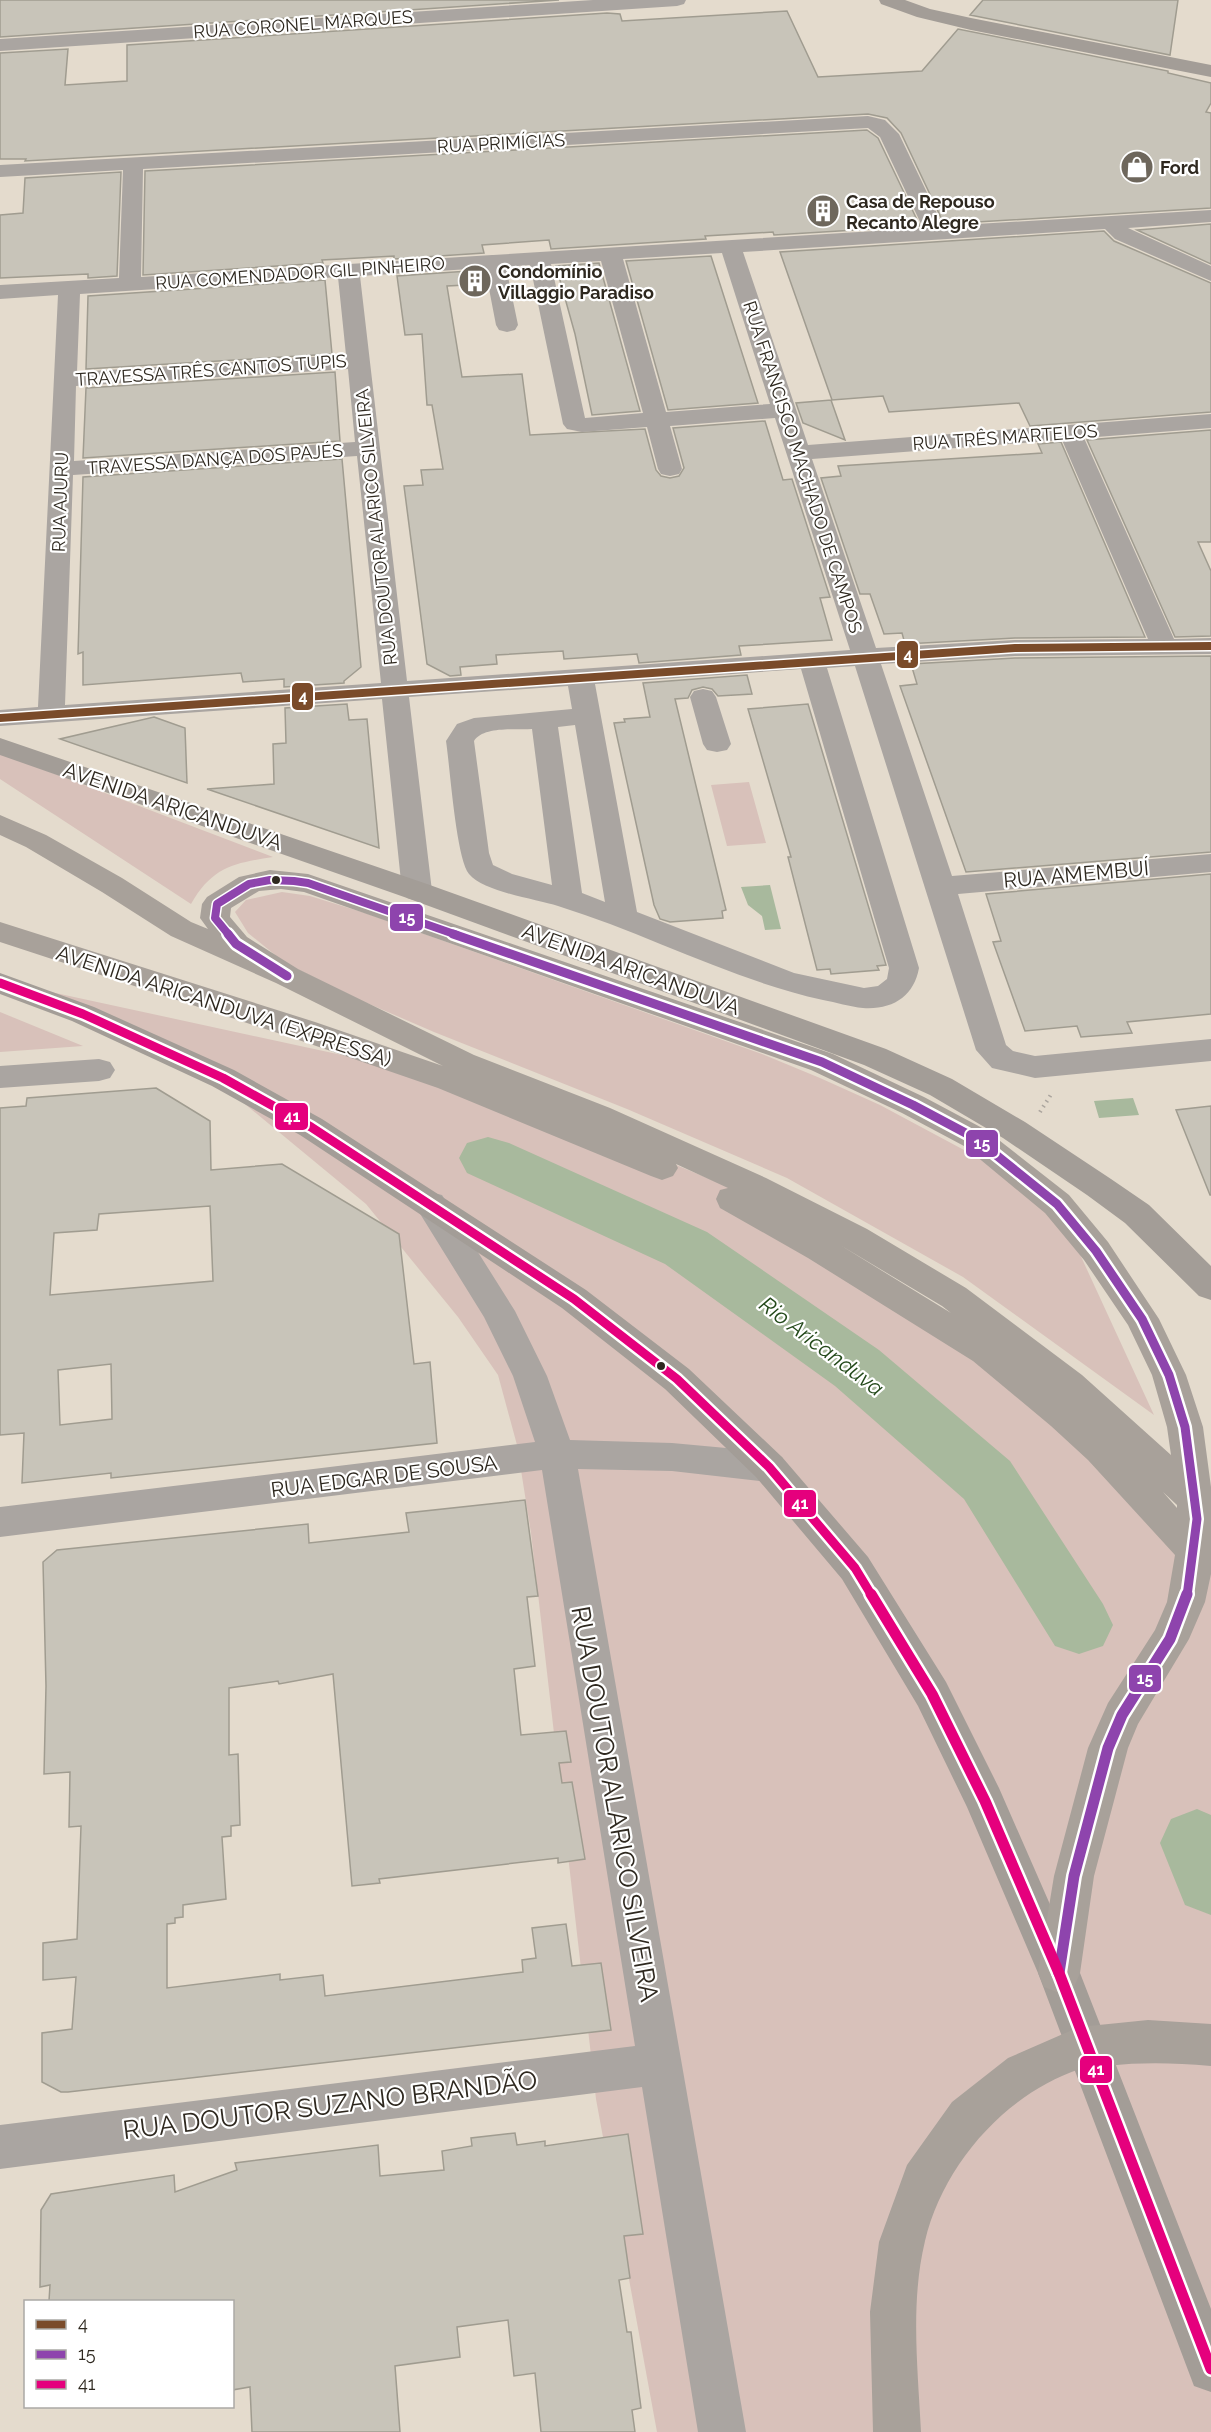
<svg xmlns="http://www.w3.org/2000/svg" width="1211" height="2432" font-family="Raleway,sans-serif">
  <rect width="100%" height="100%" fill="#e4dbcd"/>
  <path fill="#d8c1ba" d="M0,753l273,104c-39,6 -61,10 -82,47l-191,-125z
    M749,782l17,61 -39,3 -16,-61z
    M282,892l28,4 55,17 397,141 58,24 60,27 112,60 74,59 88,191 -191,-138 -176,-99 -160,-69 -193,-77 -74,-32 -75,-37 -37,-30 -13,-21 11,-12z
    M0,981l490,106 246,103 374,244 101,124v874h-554l-61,-333 -65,-566 -14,-88 -19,-70 -40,-58 -92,-113 -138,-114z
    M0,1012l83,34 -83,6z"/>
  <path fill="#a8b99d" d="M770,885l11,44 -16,1 -3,-14 -14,-11 -7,-18z
    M1133,1098l6,17 -40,3 -5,-17z"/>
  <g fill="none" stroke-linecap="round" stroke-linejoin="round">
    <path fill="#a8b99d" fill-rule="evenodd" d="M488,1137l21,6 198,89 172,118 131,111 93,143 10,21 -10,21 -24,8 -24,-8 -91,-147 -129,-113 -170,-122 -198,-91 -8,-15 8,-15z
      M1197,1809l14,6v100l-26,-10 -25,-62 11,-24z"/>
  </g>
  <path fill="#c8c4b9" stroke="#a09c90" stroke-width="1.5" fill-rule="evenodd" d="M0,0h559l-559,37z
    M983,0h195l-8,55 -200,-40z
    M787,11l31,66 104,-6 36,-42 210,42v2l43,10v20l-5,9 5,1v95l-267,16 -43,-91 -14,-15 -19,-4 -843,47 1,-2h-26v-106l68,-4 -3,36 62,-4v-36l480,-32 13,1 2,7z
    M867,130l11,8 42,88 -146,9 -1,-3 -68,4 1,3 -155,10 -2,-9 -67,5 2,8 -90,6v-3l-53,3 -19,1 1,3 -180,12 2,-104z
    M121,172l-4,104 -29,2v-4l-88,4v-63l23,-2 2,-35z
    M1211,224v40l-74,-34z
    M1104,231l10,10 97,42v129l-181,14 -11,-23 -130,9 -6,-16 -51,4 -52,-148z
    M711,256l47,147 -90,7 -42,-149z
    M599,263l41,148 -48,4 -17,-81 -19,-68z
    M483,270l3,14 -39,2 15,91 60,-3 8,61 115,-6 11,41 5,6 9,2 9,-2 5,-8 -11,-40 92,-7 18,59 9,-1 38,118 -10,1 12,42 -93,6 2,9 -102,8 -2,-9 -73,5 -1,-8 -67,4 1,9 -37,3 1,8 -11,1 -23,-12 -23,-178 19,-1 -2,-15 22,-1 -11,-64h-5l-5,-71 -17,1 -8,-59z
    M325,280l7,74 -246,15 2,-73z
    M335,372l5,69 -257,17 3,-70z
    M831,400l14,40 -42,-17 -7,-20z
    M1211,430v112h-13l13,29v65l-36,1 -88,-197z
    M1061,442l84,195 -130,1 -110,6 -3,-11 -18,1 -14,-40h-10l-39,-116 20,-2 -3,-10 204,-13 -4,-9z
    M342,459l19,208 -17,14v2l-60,4v-8l-41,3 -2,-9 -158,12v-33l-5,2 5,-177z
    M1211,656v196l-245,20 -66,-186 17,-2 -6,-20 104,-6z
    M747,675l5,19 -34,2 -6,-7 -9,-2 -11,3 -4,8 -13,1 51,211 -4,1 1,7 -53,4 -10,-3 -6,-14 -40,-182 11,-1 -1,-3 26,-2 -7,-34z
    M347,704l2,16 18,-1 12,129 -172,-59 67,-5 -1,-40 13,-1 -1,-35z
    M808,704l78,261 -9,1 2,4 -48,4 -1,-5 -13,1 -29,-113h3l-43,-148z
    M154,717l31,11 2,55 -127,-44z
    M1211,874v140l-84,8 5,11 -51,4 -4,-11 -52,5 -32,-89 8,-1 -15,-47z
    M156,1088l54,33 1,49 71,-6 117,70 15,130 16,-2 7,81 -326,35v-5l-89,10 2,-50 -24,2v-327l26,-2 1,-8zM210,1206l3,75 -163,14 4,-62 43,-3 2,-16zM111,1364l1,55 -52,6 -2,-55z
    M1211,1106v89h-1l-34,-85z
    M525,1500l13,96 -11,1 8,69 -21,3 7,66 45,-4 5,31 -12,1 3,20 10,-1 13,77 -27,4v-5l-179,21 1,4 -28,3 -19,-212 -54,10 -1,-3 -49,7v67l9,-1 2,71 -9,1v10l-9,1 4,62 -43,6v12l-8,1v5l-8,1v64l113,-14v6l43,-5 2,21 198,-24 -1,-12 14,-2 -4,-30 34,-4 6,42 29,-3 10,67 -543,62h-7l-19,-10v-49l30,-4 4,-52 -33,3v-37l34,-4 4,-113 -12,1 1,-55 -26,2 2,-88 -3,-124 14,-12 251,-26 1,19 100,-11 -3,-19z
    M515,2133l2,12 28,-4v5l83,-12 15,100 -19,2 6,42 -11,2 8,52h4l10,76 -9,2 3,22h-94l-6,-59 -21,3 -6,-56 -51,7 3,30 -65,9 5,66h-148l-2,-45 -18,3v-89h-183l1,-16 -10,2 1,-77 10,-16 123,-19 1,17 62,-22 -2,-7 143,-18 2,31 64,-6 -2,-19 30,-5 -1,-8z"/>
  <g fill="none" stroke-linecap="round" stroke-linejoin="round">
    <path stroke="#aba59e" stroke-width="4" stroke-dasharray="1.5 4.5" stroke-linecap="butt" d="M1040,1112l12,-19"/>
    <path fill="#aaa5a1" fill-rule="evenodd" d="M593,0h93l-2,4 -7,2 -677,45v-12z
      M868,116l17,4 14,14 44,92 268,-16v12l-83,6 83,38v15l-96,-42 -10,-10 -362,23 65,193 403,-31v14l-127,10 90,201 37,-1v16l-196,2 -134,8 71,212 259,-22v18l-253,22 48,151 7,6 22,5 176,-17v22l-176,17 -43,-10 -16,-18 -121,-384 -28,2 92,300c-5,28 -26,42 -56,40 -13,-1 -27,-6 -40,-8 -91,-20 -175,-66 -265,-94 -22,-7 -74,-14 -89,-32 -13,-16 -19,-107 -23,-133l11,-17 17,-6 98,-9 -4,-23 -159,11 23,194 -5,7 -10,3 -10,-3 -5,-7 -20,-192 -382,27v-16l38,-3 20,-412 -58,4v-14l119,-7 4,-108 -123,7v-12zM868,128l12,9 43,91 -782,49 2,-108zM722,253l48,151 -104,8 -43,-153zM601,261l42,152 -58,5 -34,-154zM530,265l33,159 4,5 15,3 65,-5 11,42 3,5 9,2 9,-2 3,-5 -12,-43 105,-8 75,232 -443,31 -47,-405 125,-8 11,57 3,5 8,2 8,-2 3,-5 -12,-58zM338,277l8,78 -269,17 3,-78zM348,369l7,73 -281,19 2,-75zM1062,440l86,199 -133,1 -139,8 -64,-189zM357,456l24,227 -316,22 8,-230zM801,669l88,299 -2,11 -9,7 -14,2 -70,-15 -157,-61 -42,-228zM575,725l30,177 -23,-9 -24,-166zM532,729l20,156 -40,-11 -19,-9 -4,-12 -15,-112c9,-15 42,-11 58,-12z
      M703,689l9,2 4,6 15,47 -4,6 -10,2 -10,-2 -4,-6 -13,-47 4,-6z
      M99,1059l11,3 5,8 -5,8 -11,3 -99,7v-22z
      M430,1192l12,3 73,116 32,65 23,64 102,3 97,9 13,5 5,10 -5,10 -13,5 -97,-11 -94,-2 168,963h-48l-56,-345 -642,82v-44l635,-79 -93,-576 -542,67v-30l535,-65 -22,-66 -29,-59 -70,-113 4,-9z"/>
    <path fill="#a39d97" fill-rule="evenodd" d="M879,0h26l25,9 41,9 240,47v12l-240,-47 -54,-13 -36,-13z
      M0,738l427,146 459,165 66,30 73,43 86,57 38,26 62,61v34l-12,-4 -74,-73 -38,-28 -84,-57 -73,-43 -66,-30 -457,-167 -407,-143z
      M0,973l94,34 140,63 88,49 264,171 103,79 93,88 86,100 78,125 53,106 81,185 131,336v83l-17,-6 -156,-413 -71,-166 -49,-101 -76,-127 -86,-102 -91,-88 -103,-81 -262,-173 -88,-49 -140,-65 -72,-27z"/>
    <path fill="#a8a19a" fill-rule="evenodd" d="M0,815l46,20 76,43 69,44 17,7 -8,-11 2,-14 5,-7 32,-20 31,-7 38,4 525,180 91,43 62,33 83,65 39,47 51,77 27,56 17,52 8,60v87l-6,28 -16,37 -51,85 -10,24 -34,128 -14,97 -6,14 -15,6 -15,-6 -6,-14 16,-97 34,-128 20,-45 47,-73 12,-28 8,-47 -87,-95 -37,-34 -78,-65 -165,-103 -88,-50 -4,-9 4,-9 8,-2 -52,-24 2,4 -5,8 -11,4 -11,-4 -213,-88 -145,-50 -293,-96v-20l315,100 128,44 -167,-83 -105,-47 -69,-44 -76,-45 -26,-12zM281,889l23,3 507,178 91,43 62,33 81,67 39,47 44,65 24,50 15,52 4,28 -89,-80 -116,-87 -99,-59 -101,-51 -156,-70 -136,-53 -176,-86 -51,-32 -17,-20 1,-9 28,-17zM840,1245l102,61 9,7zM1163,1492l14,13v3z
      M1148,2020l63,4v42c-38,-3 -67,-4 -104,0 -9,1 -19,0 -27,3 -75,25 -137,96 -155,172 -15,62 -7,128 -4,191h-48l-3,-120 9,-70 28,-77 45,-63 56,-44 71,-31z"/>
    <defs>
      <path id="bus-1" d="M0,718l1015,-70 196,-2"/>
      <path id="bus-2-far2" d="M229,935l-14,-17 2,-14 32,-20 21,-4 24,1 14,2 149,52"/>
      <path id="bus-2-far1" d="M228,934l8,10 51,32
        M453,934l369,128 91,43 62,33 82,66 39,47 46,68 27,56 16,52 12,92 -10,77"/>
      <path id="bus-2" d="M1059,1973l15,-97 34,-128 14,-33 48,-76 17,-45"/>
      <path id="bus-3-far1" d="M0,983l83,31 140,64 88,49 263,172 103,80 92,88 86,101 17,28"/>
      <path id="bus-3" d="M871,1594l61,100 53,107 74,172 152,396"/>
    </defs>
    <use href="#bus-1" stroke="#fff" stroke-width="11"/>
    <use href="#bus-2-far2" stroke="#fff" stroke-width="11"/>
    <use href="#bus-2-far1" stroke="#fff" stroke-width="14"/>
    <use href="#bus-2" stroke="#fff" stroke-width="16"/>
    <use href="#bus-3-far1" stroke="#fff" stroke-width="14"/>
    <use href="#bus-3" stroke="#fff" stroke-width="16"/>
    <use href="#bus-1" stroke="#7a4b2a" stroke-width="8"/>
    <use href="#bus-2-far2" stroke="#8e44ad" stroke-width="8"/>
    <use href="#bus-2-far1" stroke="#8e44ad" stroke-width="9"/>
    <use href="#bus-2" stroke="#8e44ad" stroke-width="11"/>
    <use href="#bus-3-far1" stroke="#e5007d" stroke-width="9"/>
    <use href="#bus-3" stroke="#e5007d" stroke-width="11"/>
  </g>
  <defs>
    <symbol id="shop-disc" viewBox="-11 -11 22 22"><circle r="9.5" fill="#6e675c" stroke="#fff"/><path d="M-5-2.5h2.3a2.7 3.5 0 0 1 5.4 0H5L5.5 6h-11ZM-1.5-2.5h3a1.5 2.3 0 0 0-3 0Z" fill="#fff"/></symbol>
    <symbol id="building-disc" viewBox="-11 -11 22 22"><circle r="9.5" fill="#6e675c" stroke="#fff"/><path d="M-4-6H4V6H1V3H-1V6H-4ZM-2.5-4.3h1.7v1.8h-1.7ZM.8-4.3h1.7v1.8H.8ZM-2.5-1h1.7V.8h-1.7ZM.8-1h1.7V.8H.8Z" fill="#fff"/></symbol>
  </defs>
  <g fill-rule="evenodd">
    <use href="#shop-disc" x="1118" y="148" width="38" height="38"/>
    <use href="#building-disc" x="804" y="192" width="38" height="38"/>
    <use href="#building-disc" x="456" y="262" width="38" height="38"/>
  </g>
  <g fill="#2e281f" stroke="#fff" stroke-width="2">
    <circle cx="276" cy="880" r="5"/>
    <circle cx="661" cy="1366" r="5"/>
  </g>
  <g text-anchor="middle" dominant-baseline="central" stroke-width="4.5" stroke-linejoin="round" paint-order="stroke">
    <g font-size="18" fill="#2e281f" stroke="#fff">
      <text transform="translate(303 24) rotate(-4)">RUA CORONEL MARQUES</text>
      <text transform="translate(501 143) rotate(-3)">RUA PRIMÍCIAS</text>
      <text transform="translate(300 273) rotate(-4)">RUA COMENDADOR GIL PINHEIRO</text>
      <text transform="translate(211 370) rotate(-4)">TRAVESSA TRÊS CANTOS TUPIS</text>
      <text transform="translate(1005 437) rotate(-4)">RUA TRÊS MARTELOS</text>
      <text transform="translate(215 459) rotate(-4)">TRAVESSA DANÇA DOS PAJÉS</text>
      <text transform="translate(803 467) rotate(72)">RUA FRANCISCO MACHADO DE CAMPOS</text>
      <text transform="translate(60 502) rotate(-88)">RUA AJURU</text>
      <text transform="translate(376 527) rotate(-96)">RUA DOUTOR ALARICO SILVEIRA</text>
    </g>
    <g font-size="18" font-weight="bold" fill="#2e281f" stroke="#fff" text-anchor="start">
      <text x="1160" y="167">Ford</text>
      <text x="846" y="201">Casa de Repouso<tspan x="846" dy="21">Recanto Alegre</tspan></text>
      <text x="498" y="271">Condomínio<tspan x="498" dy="21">Villaggio Paradiso</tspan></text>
    </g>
    <g font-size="21" fill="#2e281f" stroke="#fff">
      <text transform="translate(173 806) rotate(19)">AVENIDA ARICANDUVA</text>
      <text transform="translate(1076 874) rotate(-5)">RUA AMEMBUÍ</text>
      <text transform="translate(631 969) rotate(20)">AVENIDA ARICANDUVA</text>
      <text transform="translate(224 1006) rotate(18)">AVENIDA ARICANDUVA (EXPRESSA)</text>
      <text transform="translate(384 1476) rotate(-7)">RUA EDGAR DE SOUSA</text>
    </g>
    <g font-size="22" font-style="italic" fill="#23491a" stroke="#fff">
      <text transform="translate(822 1346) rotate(37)">Rio Aricanduva</text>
    </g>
    <g font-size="26" fill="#2e281f" stroke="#fff">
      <text transform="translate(615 1804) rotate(80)">RUA DOUTOR ALARICO SILVEIRA</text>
      <text transform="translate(330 2105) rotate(-7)">RUA DOUTOR SUZANO BRANDÃO</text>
    </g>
  </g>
  <g stroke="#fff" stroke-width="2">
    <rect x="896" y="640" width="23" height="29" rx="6" fill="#7a4b2a"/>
    <rect x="291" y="682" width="23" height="29" rx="6" fill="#7a4b2a"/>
    <rect x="389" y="903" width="35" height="29" rx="6" fill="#8e44ad"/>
    <rect x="274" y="1102" width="35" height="29" rx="6" fill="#e5007d"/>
    <rect x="965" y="1129" width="34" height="29" rx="6" fill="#8e44ad"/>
    <rect x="783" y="1489" width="34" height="29" rx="6" fill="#e5007d"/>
    <rect x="1128" y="1664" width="34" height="29" rx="6" fill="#8e44ad"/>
    <rect x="1079" y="2055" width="34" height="29" rx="6" fill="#e5007d"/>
  </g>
  <g font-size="16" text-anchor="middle" font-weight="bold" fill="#fff">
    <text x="908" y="660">4</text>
    <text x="303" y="702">4</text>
    <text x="407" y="923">15</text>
    <text x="292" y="1122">41</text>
    <text x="982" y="1149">15</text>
    <text x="800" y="1509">41</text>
    <text x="1145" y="1684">15</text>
    <text x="1096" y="2075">41</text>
  </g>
  <rect x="24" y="2300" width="210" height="108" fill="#ffffff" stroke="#aba9a5" stroke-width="1.5"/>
  <rect x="36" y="2320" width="30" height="9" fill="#7a4b2a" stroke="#aba9a5" stroke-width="1.5"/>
  <text x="78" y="2330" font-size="18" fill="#2e281f">4</text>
  <rect x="36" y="2350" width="30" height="9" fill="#8e44ad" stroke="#aba9a5" stroke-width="1.5"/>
  <text x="78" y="2360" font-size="18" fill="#2e281f">15</text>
  <rect x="36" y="2380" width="30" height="9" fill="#e5007d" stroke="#aba9a5" stroke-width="1.5"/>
  <text x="78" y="2390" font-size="18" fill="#2e281f">41</text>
</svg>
